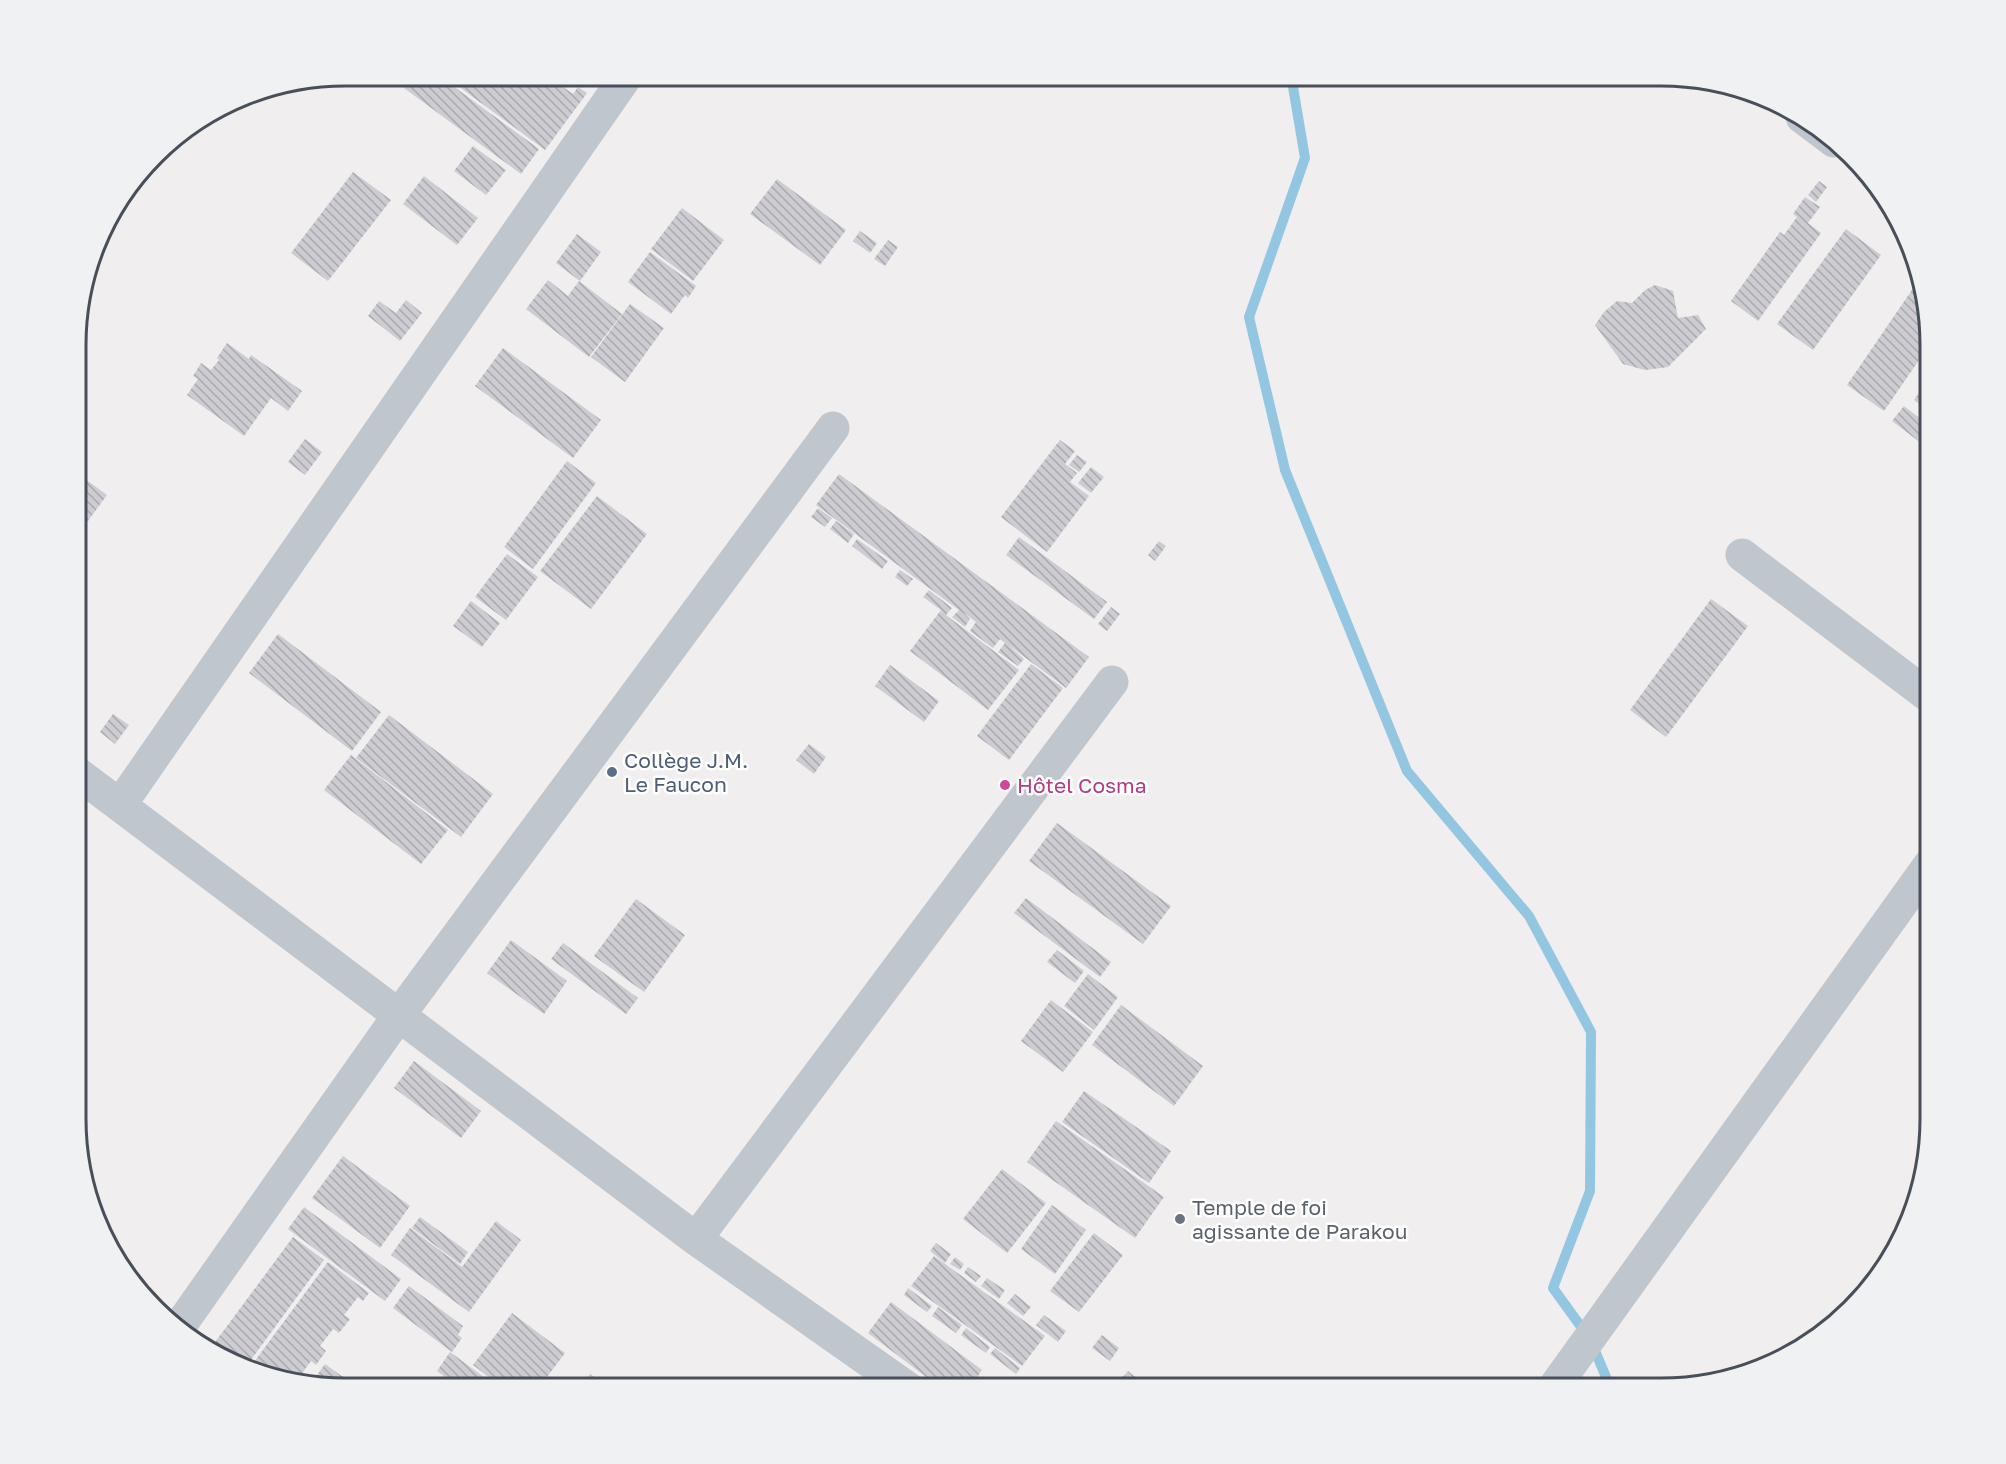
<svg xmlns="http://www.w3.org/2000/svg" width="2006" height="1464" font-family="'Golos Text',sans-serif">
  <defs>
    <pattern id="building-back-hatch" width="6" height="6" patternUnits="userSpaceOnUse" patternTransform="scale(1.5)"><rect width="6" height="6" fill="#ccccd2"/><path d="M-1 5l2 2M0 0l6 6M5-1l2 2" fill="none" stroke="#a8a8ad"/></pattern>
  </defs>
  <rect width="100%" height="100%" fill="#f0eeee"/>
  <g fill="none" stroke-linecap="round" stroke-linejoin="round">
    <path stroke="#93c7e1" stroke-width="10" d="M1291,75l14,83 -56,159 36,153 122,301 122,145 62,116 -1,159 -37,97 37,51 21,50"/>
  </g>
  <path fill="url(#building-back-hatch)" d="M413,75h25l101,74 -18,25 -117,-86z
    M443,75h118l-5,7 17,12 5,-7 9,6 -42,57z
    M473,146l33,24 -20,25 -32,-24z
    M353,172l38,28 -63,81 -37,-28z
    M424,176l54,42 -21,27 -54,-41z
    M777,179l69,51 -26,35 -70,-51z
    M1819,181l8,6 -11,15 -8,-7z
    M1805,197l15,10 -12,16 13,10 -63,88 -27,-20 49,-69 4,3 13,-18 -4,-3z
    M682,208l42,32 -31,41 -42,-32z
    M1846,229l35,26 -68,95 -36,-26z
    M860,231l17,12 -7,10 -17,-12z
    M577,234l24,18 -21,29 -24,-18z
    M888,240l10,7 -13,19 -11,-7z
    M650,252l46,34 -8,12 -3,-3 -14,19 -43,-32z
    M548,280l20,16 11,-15 43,33 -33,43 -63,-48z
    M1918,281l12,46v17l-46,67 -37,-26z
    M1655,285l18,6 5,27 20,-3 8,14 -38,38 -23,3 -22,-6 -28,-39 9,-13 13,-11 15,2 13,-13z
    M406,300l16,13 -22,28 -32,-25 11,-15 17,12z
    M630,304l34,24 -39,54 -34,-25z
    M227,343l22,16 2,-4 51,36 -14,20 -17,-13 -27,38 -57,-41 11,-16 -5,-3 8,-13 10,7 8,-10 -2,-2z
    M503,348l98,72 -28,38 -98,-72z
    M1930,377v35l-16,-12z
    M1904,406l26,20v24l-38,-29z
    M305,439l17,13 -17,23 -17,-13z
    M1060,440l15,11 -10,13 12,9 -7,9 19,14 -42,56 -46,-35z
    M1077,455l10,7 -8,10 -10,-7z
    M567,461l29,22 -63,86 -29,-22z
    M1091,467l13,10 -13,16 -13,-10z
    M77,473l30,22 -22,30 -8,-6z
    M839,474l250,183 -23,31 -59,-44 17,15 -6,7 -20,-14 7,-9 -5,-4 -7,9 -23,-17 6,-9 -13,-10 7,7 -5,8 -13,-10 7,-7 -143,-105z
    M597,496l50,38 -56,75 -51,-38z
    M818,508l14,10 -7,9 -14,-10z
    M836,521l18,13 -6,9 -18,-14z
    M1019,537l88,65 -13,17 -88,-64z
    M857,539l31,22 -6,8 -30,-23z
    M1159,541l7,5 -11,15 -7,-6z
    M507,554l31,23 -32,43 -31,-23z
    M900,570l13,9 -6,7 -12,-9z
    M929,590l23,18 -6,7 73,55 -31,40 -78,-59 31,-41 -18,-13z
    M1711,599l37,27 -82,111 -36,-27z
    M471,601l29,22 -18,24 -29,-21z
    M1111,607l9,7 -13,17 -9,-7z
    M278,634l103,78 -29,39 -103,-78z
    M1031,664l32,24 -54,72 -32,-24z
    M890,665l49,36 -15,21 -49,-36z
    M113,714l16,11 -14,19 -15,-12z
    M389,715l104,79 -32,43 -105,-79z
    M809,744l17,13 -12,17 -18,-14z
    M351,755l97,75 -27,34 -97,-74z
    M1057,823l114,83 -28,38 -114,-83z
    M1026,898l85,64 -11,15 -86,-64z
    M636,899l49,36 -41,57 -50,-36z
    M511,940l56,41 -23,33 -57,-41z
    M563,943l75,55 -12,16 -75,-55z
    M1057,950l27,21 -9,12 -28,-21z
    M1088,974l30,23 -24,33 -30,-24z
    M1051,1000l42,32 -30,40 -42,-31z
    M1121,1005l82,61 -29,40 -82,-61z
    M414,1061l67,50 -20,27 -67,-50z
    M1084,1091l87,60 -22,32 -87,-61z
    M1056,1121l108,76 -29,41 -108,-76z
    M343,1156l67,50 -30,42 -68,-50z
    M1002,1169l44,34 -39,50 -44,-34z
    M1052,1205l34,25 -31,44 -34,-25z
    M304,1207l97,72 -16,22 -97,-72z
    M420,1217l48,35 -8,12 -48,-36z
    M496,1221l25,19 -52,72 -78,-57 19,-27 52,39z
    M1094,1233l29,22 -44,57 -29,-21z
    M293,1237l31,23 -79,108 -35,-19z
    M936,1243l15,11 -6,9 -15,-12z
    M934,1256l111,80 -23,30 -111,-80z
    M955,1257l9,7 -4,6 -10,-6z
    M328,1262l41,31 -6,8 -5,-4 -14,18 6,4 -11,14 -6,-4 -13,17 6,5 -10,14 -5,-4 -13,18 7,5 -48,-9 -9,-5z
    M968,1267l13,9 -5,6 -12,-9z
    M987,1278l18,12 -6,9 -18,-13z
    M409,1286l54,40 -5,9 4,3 -10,14 -59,-44z
    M908,1288l24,18 -5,6 -23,-17z
    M1015,1294l16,13 -8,9 -16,-13z
    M891,1302l91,68 -13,19h-27l-74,-56z
    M938,1307l24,18 -6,8 -24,-17z
    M512,1313l53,40 -27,36h-34l-31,-24z
    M1044,1315l22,16 -8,11 -22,-17z
    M966,1328l24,19 -4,6 -25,-18z
    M1102,1335l17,13 -9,13 -18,-13z
    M995,1348l25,20 -4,6 -26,-20z
    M450,1352l50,37 -40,-1 -23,-17z
    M325,1364l25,18 -4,6h-19l-17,-3z
    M1128,1371l16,13 -4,5h-11l-10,-8z
    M590,1374l19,15h-30z"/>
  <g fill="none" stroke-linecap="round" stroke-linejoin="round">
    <path stroke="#c0c6ce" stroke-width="33" d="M1802,117l32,24
      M1742,555l188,142
      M77,773l619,466 213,150
      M120,805l507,-730
      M696,1239l416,-557
      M177,1330l222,-315 434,-587
      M1553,1389l377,-525"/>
  </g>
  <circle fill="#5c6f8a" stroke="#fff" stroke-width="2" cx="612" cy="772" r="6"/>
  <circle fill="#d1479c" stroke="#fff" stroke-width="2" cx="1005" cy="785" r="6"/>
  <circle fill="#6b7280" stroke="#fff" stroke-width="2" cx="1180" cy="1219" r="6"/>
  <g text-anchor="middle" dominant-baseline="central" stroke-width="5" stroke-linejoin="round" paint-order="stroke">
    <g font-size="21" fill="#4e5e75" stroke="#fff" text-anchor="start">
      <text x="624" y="760">Collège J.M.<tspan x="624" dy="24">Le Faucon</tspan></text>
    </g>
    <g font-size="21" fill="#b23c85" stroke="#fff" text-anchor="start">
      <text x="1017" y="785">Hôtel Cosma</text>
    </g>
    <g font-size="21" fill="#5b616d" stroke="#fff" text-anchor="start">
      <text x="1192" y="1207">Temple de foi<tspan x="1192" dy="24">agissante de Parakou</tspan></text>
    </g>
  </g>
  <path d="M0 0H2006V1464H0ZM345 86H1661A259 259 0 0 1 1920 345V1119A259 259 0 0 1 1661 1378H345A259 259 0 0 1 86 1119V345A259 259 0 0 1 345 86Z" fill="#f0f1f2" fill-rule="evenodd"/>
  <path fill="none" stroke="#484f59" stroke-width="3" d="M345 86H1661A259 259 0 0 1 1920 345V1119A259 259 0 0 1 1661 1378H345A259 259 0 0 1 86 1119V345A259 259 0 0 1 345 86Z"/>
</svg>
